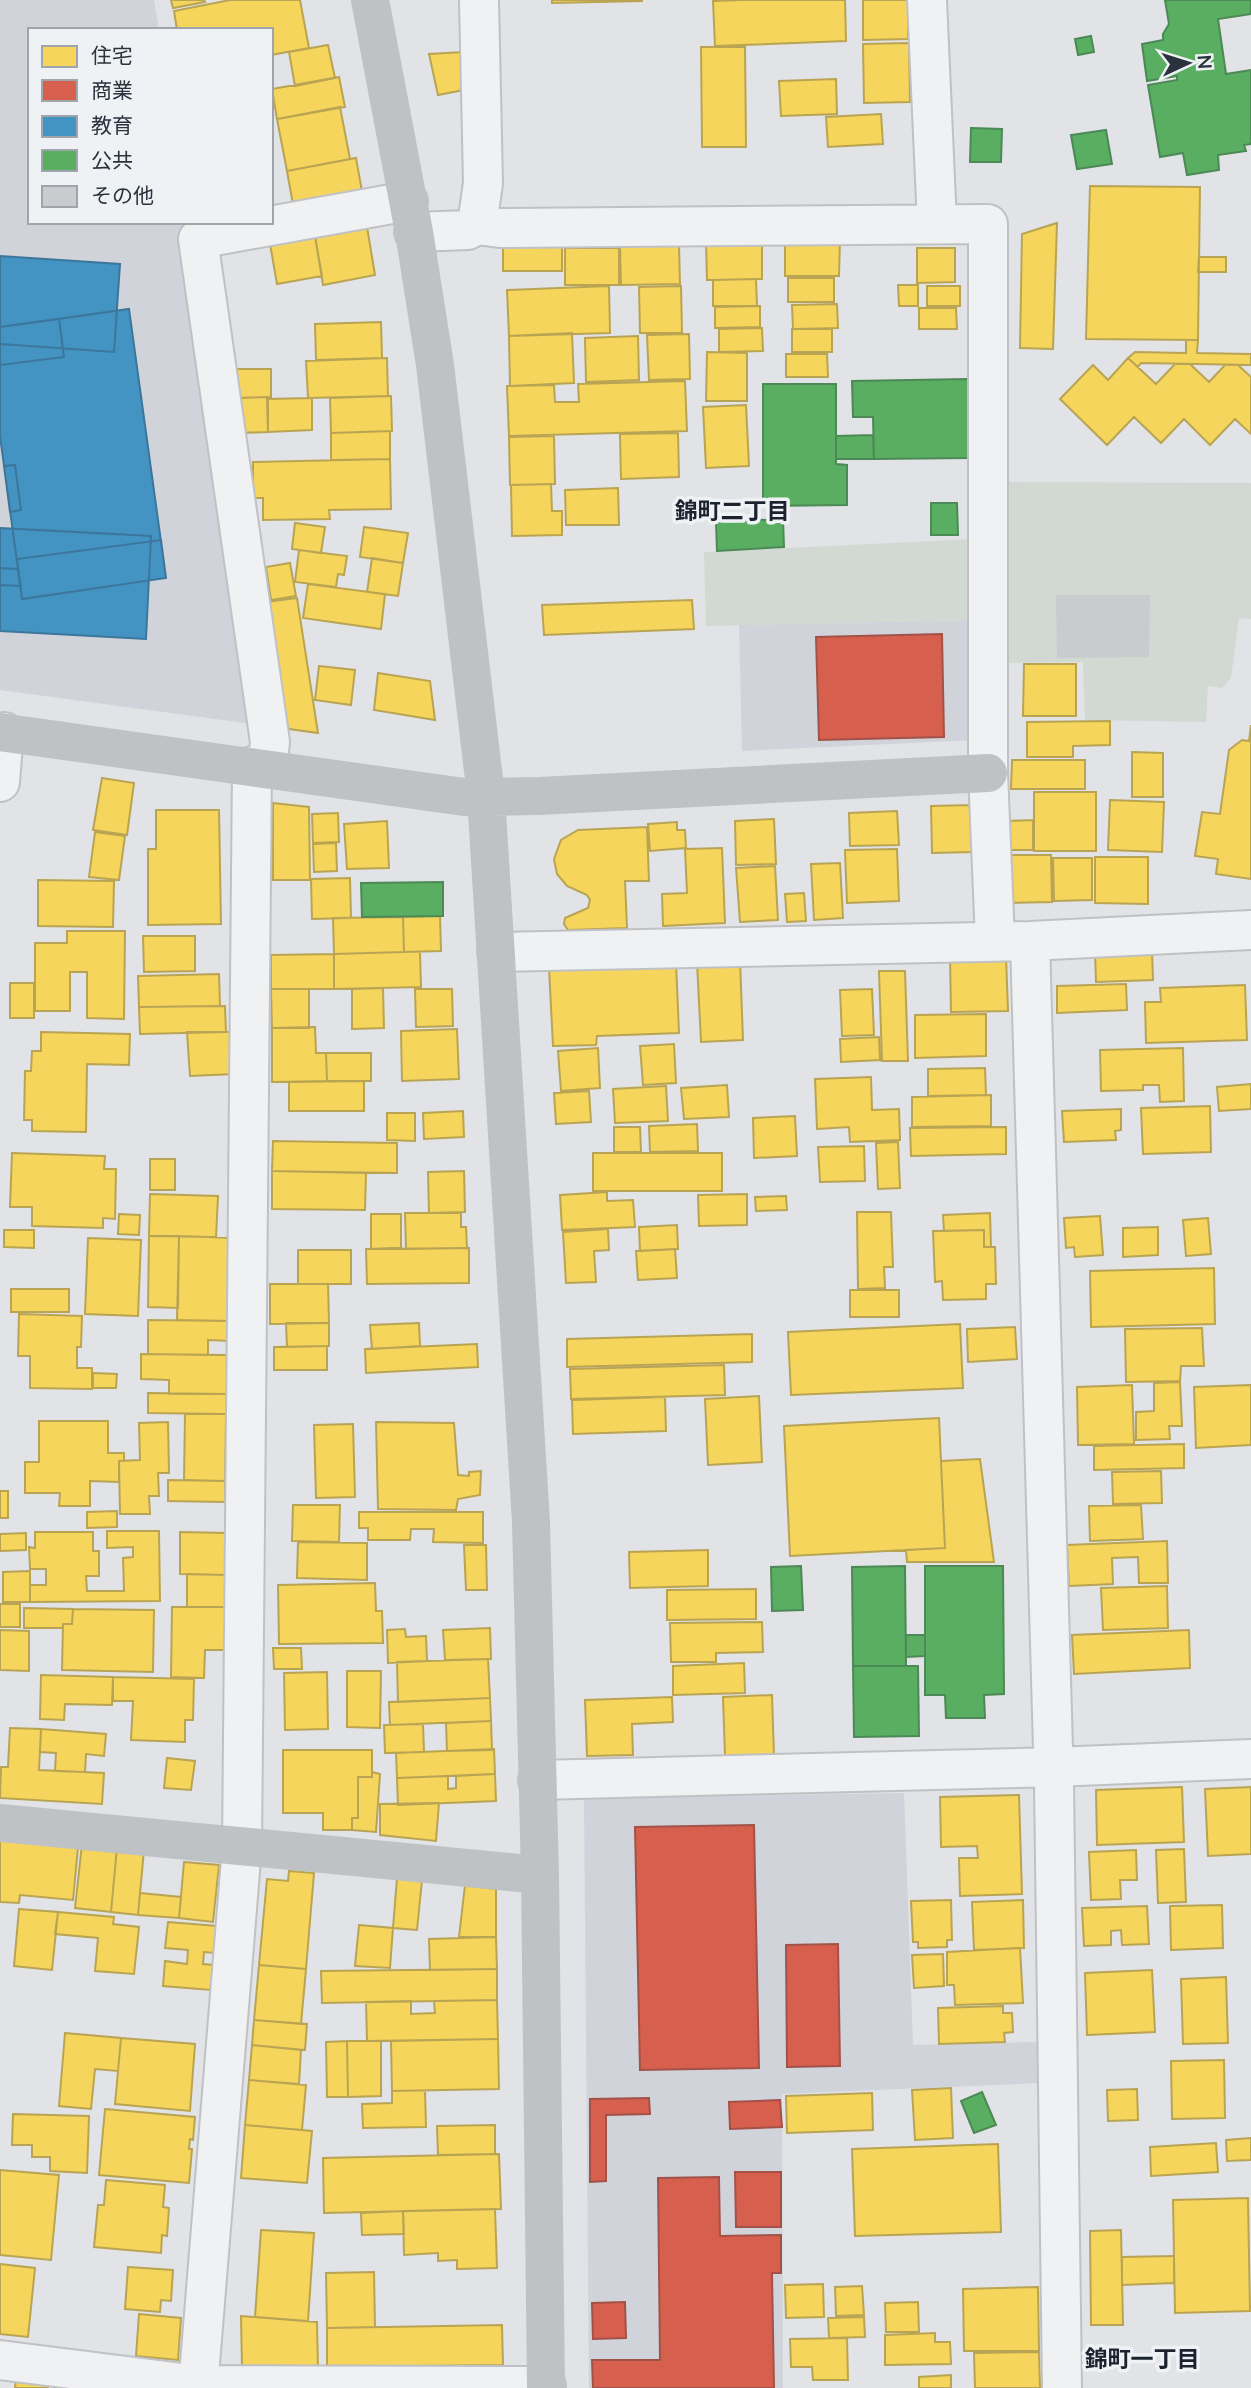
<svg xmlns="http://www.w3.org/2000/svg" width="1251" height="2388" font-family="Mulish,'Noto Sans JP',sans-serif">
  <rect width="100%" height="100%" fill="#e1e3e6"/>
  <path fill="#d0d3d9" d="M0,0h154l5,30h-129v192h158l71,503 -259,-35z
    M976,620l-2,120 -232,11 -3,-126z
    M904,1793l9,252 126,-3 1,41 -258,11 1,294h-194l-5,-590z"/>
  <path fill="#d2d9d2" d="M1001,482l250,1v136l-12,-1 -8,60 -9,10 -14,-2 -2,36 -121,-2 -2,-58 -82,1z
    M975,539l1,81 -270,6 -2,-74z"/>
  <path fill="#f6d55c" stroke="#b9a453" stroke-width="2" d="M171,0h33l1,2 -32,6z
    M230,0h70l9,48 -38,7v-25h-94l-3,-19z
    M552,0h90v1l-90,2z
    M743,0h102l1,41 -131,5 -2,-45z
    M863,0h45v39l-45,1z
    M909,43l1,59 -46,1 -1,-59z
    M328,45l7,33 -40,8 -6,-34z
    M701,47h44l1,100h-44z
    M463,52l6,37 -31,6 -9,-41z
    M339,77l6,30 -68,12 -5,-30z
    M836,79l1,35 -56,2 -2,-35z
    M340,107l10,52 -63,12 -10,-52z
    M881,114l2,30 -55,3 -2,-30z
    M356,158l7,39 -69,13 -7,-39z
    M1090,186l110,1 -2,153 -112,-1z
    M366,221l9,54 -52,10 -9,-55z
    M1057,223l-4,126 -33,-1 2,-114z
    M314,230l8,46 -45,8 -8,-46z
    M840,239l-1,37h-54v-36z
    M503,241l59,1v29h-59z
    M762,241v38l-55,1 -1,-38z
    M679,245l1,39 -59,1 -1,-39z
    M565,248h54v37h-54z
    M917,248h38v34l-38,1z
    M1199,257h27v15h-28z
    M788,278h46v24h-46z
    M756,279l1,27h-44v-26z
    M898,285h20v21h-19z
    M609,286l1,47 -101,3 -2,-46z
    M681,286l1,47h-42l-1,-46z
    M927,286h33v20h-33z
    M837,304l1,24 -45,1 -1,-24z
    M760,306v21l-45,1v-21z
    M919,308h37l1,21h-38z
    M381,322l1,36 -66,2 -1,-36z
    M762,328l1,23 -44,1v-23z
    M792,329h40v23h-40z
    M572,333l2,50 -64,3 -1,-50z
    M689,334l1,45 -41,1 -2,-45z
    M638,336l1,44 -53,2 -1,-44z
    M1186,340h12l-1,13 54,1v11l-110,-2 -3,4 -10,-9 7,-6 51,1z
    M707,352l40,1v48h-41z
    M786,354h41l1,23h-42z
    M387,358l1,38 -80,2 -2,-37z
    M1128,358l28,26 19,-20h15l19,18 16,-17h13l13,12v57l-16,-15 -25,26 -26,-26 -23,24 -27,-26 -27,28 -47,-46 33,-34 15,15z
    M234,369h37v28l-36,1z
    M685,381l2,50 -178,5 -2,-50 47,-1 1,17h24l-1,-18z
    M391,396l1,35 -61,2 -1,-35z
    M268,397v35l-32,1 -1,-35z
    M312,398v32l-44,2 -1,-33z
    M746,405l3,61 -43,2 -3,-61z
    M390,431v28l-59,1v-27z
    M678,433l1,44 -58,2 -1,-45z
    M554,436l1,48 -45,1 -1,-48z
    M390,459l1,50 -62,1 1,9 -67,1v-22h-10v-36z
    M551,484l1,27h10v24l-50,1 -1,-51z
    M618,488l1,37h-53l-1,-35z
    M295,523l30,4 -4,26 -29,-4z
    M364,527l44,6 -5,30 -43,-6z
    M299,550l48,6 -3,19 -6,-1 -2,13 -41,-5z
    M372,558l31,5 -5,33 -31,-4z
    M290,563l6,33 -25,4 -5,-33z
    M308,584l77,10 -4,35 -78,-11z
    M297,598l21,135 -43,-6 -17,-124z
    M692,600l2,29 -150,6 -2,-30z
    M1024,664h52v52h-53z
    M319,666l36,4 -4,35 -36,-5z
    M378,673l52,8 5,39 -61,-10z
    M1110,721v24l-37,1v11h-46v-35z
    M1251,725v154l-35,-5 2,-15 -23,-3 7,-44 18,2 9,-64 13,-10 7,1z
    M1132,752l31,1v44h-31z
    M1012,760h73v29h-74z
    M102,778l32,5 -7,52 -34,-5z
    M1034,792h62v59h-62z
    M1110,800l54,2 -2,50 -54,-2z
    M273,803l36,4 1,73h-37z
    M974,805v47l-42,1 -1,-47z
    M156,810h63l2,114 -73,1v-76h8z
    M897,811l2,34 -49,1 -1,-33z
    M338,813l1,29 -26,1 -1,-29z
    M774,819l2,45 -40,1 -1,-44z
    M1033,820v30h-25v-29z
    M387,821l2,47 -42,1 -3,-45z
    M677,822v8h8l1,18 -36,3 -2,-27z
    M647,827l2,54h-24l2,47 -59,2 -4,-6 1,-6 23,-10 2,-8 -3,-5 -20,-9 -10,-12 -3,-15 7,-19 17,-10z
    M95,832l30,4 -6,44 -30,-3z
    M336,843l1,28 -23,1 -1,-28z
    M722,848l3,75 -62,3 -1,-32 25,-1 -2,-44z
    M897,849l2,52 -52,2 -2,-53z
    M1009,855h42l1,47 -43,1z
    M1095,857h53v47l-53,-1z
    M1053,858h39v42l-38,1z
    M840,863l3,55 -29,2 -3,-56z
    M775,866l3,54 -38,2 -4,-54z
    M350,878l1,40 -39,1 -1,-40z
    M38,880l76,1 -1,46 -75,-1z
    M804,893l2,28 -19,1 -2,-28z
    M440,916l1,35 -37,1 -1,-35z
    M403,917l1,35 -70,2 -1,-36z
    M67,931h58l-1,88 -37,-1v-46h-17v39h-35v-68h32z
    M143,936h52v35l-51,1z
    M1152,951l1,29 -57,2 -1,-30z
    M404,952h16l1,35 -87,2v-35z
    M334,954v35h-63v-34z
    M1006,956l2,55 -57,1 -1,-55z
    M740,960l3,80 -42,2 -4,-80z
    M676,962l3,71 -82,3 -1,9 -43,1 -4,-78z
    M879,971h26l3,90h-26z
    M219,974l1,32 -81,1 -1,-31z
    M10,983h24v35h-24z
    M1126,984l1,26 -70,3v-27z
    M1245,985l2,55 -101,3 -1,-41h16l-1,-14z
    M383,988l1,40 -32,1v-40z
    M271,989h38v39h-37z
    M415,989h37l1,37 -37,1z
    M872,989l2,46 -32,1 -2,-46z
    M225,1006l1,26 -86,2 -1,-27z
    M986,1014v42l-71,2v-43z
    M315,1027l1,26h10l1,28 -55,1v-54z
    M457,1029l2,50 -57,2 -1,-50z
    M41,1032l89,2 -1,31 -42,-1 -1,68 -54,-1v-11h-8l1,-49h6l1,-20h9z
    M187,1032h48v42l-45,2z
    M879,1037l1,23 -39,2 -1,-23z
    M674,1044l2,39 -33,2 -3,-39z
    M598,1048l2,40 -39,3 -3,-40z
    M1183,1048l1,53 -24,1 -1,-17h-16v5l-42,1 -1,-41z
    M326,1053h45v28h-44z
    M985,1068l1,27 -58,1v-27z
    M871,1077l1,33 27,-1 1,31 -50,2 -1,-15 -32,2 -2,-50z
    M364,1081v30h-75v-29z
    M1251,1084v25l-32,2 -2,-24z
    M727,1085l2,32 -45,2 -3,-31z
    M666,1086l2,35 -53,2 -2,-34z
    M589,1091l2,31 -35,2 -2,-31z
    M991,1095v31l-79,1v-30z
    M1210,1106l1,46 -68,2 -2,-46z
    M1121,1109v21l-6,1 1,9 -52,2 -2,-31z
    M463,1111l1,26 -40,2 -1,-26z
    M387,1113h28v28l-28,-1z
    M795,1116l2,40 -43,2 -1,-40z
    M697,1124l1,27 -48,1 -1,-26z
    M614,1127h26l1,25h-27z
    M1006,1127v27l-95,2 -1,-28z
    M273,1141l124,2v30l-125,-2z
    M898,1142l2,46 -22,1 -2,-46z
    M864,1146l1,35 -45,1 -2,-35z
    M12,1153l93,3 -1,13h12l-1,50 -12,-1v10l-71,-2v-19h-22z
    M593,1153h129v38h-129z
    M150,1159h25v31h-25z
    M272,1171l94,2 -1,37 -93,-1z
    M464,1171l1,41 -36,1 -1,-41z
    M607,1192v9l26,-1 2,27 -73,3 -2,-35z
    M150,1194l68,2 -2,41 -67,-1z
    M747,1194v31l-48,1 -1,-31z
    M786,1196l1,14 -31,1 -1,-14z
    M857,1212h34l2,55h-9l1,21 -27,1z
    M405,1213h56v14h5l1,21 -61,1z
    M990,1213l1,34h-7v-17l-40,1 -1,-16z
    M119,1214l21,1 -1,20 -21,-1z
    M371,1214h30v34l-30,1z
    M1100,1216l3,39 -28,2 -1,-10 -8,1 -2,-30z
    M1208,1218l3,36 -25,2 -3,-36z
    M677,1225l1,24 -38,2 -1,-24z
    M1158,1227v28l-35,2v-29z
    M608,1229l1,21 -15,1 2,31 -30,1 -3,-51z
    M4,1230h30v18l-30,-1z
    M984,1230v17h11l1,37h-10v15l-43,1 -1,-19 -7,1 -2,-51z
    M149,1236h30l-1,72 -30,-1z
    M179,1236l54,2 -2,83 -54,-1z
    M88,1238l53,2 -3,76 -53,-2z
    M469,1248v35l-102,1 -1,-35z
    M675,1249l2,29 -39,2 -2,-29z
    M298,1250h53v34h-53z
    M1214,1268l1,56 -124,3 -1,-56z
    M270,1284h58l1,39 -59,1z
    M11,1289h58v23h-58z
    M850,1290h49v27h-49z
    M19,1314l63,2 -1,31h-4v21h15v21l-62,-1v-32h-12z
    M148,1320l83,1v20l-23,-1v15l-60,-1z
    M286,1323h43v23l-42,1z
    M419,1323l1,23 -48,3 -2,-24z
    M960,1324l3,64 -172,7 -3,-63z
    M1015,1327l2,32 -49,3 -1,-33z
    M1202,1328l2,38h-23l-1,15 -54,1 -1,-53z
    M752,1334v28l-185,5v-28z
    M477,1344l1,23 -112,6 -1,-24z
    M327,1346v24h-53v-23z
    M141,1354l86,1v39h-58v-14l-28,-1z
    M724,1365l1,30 -154,4 -1,-30z
    M93,1373l24,1 -1,14h-23z
    M1180,1382l2,44h-13l1,13 -34,1v-28l18,-1v-28z
    M1132,1385l2,59 -56,1 -1,-58z
    M1251,1385v60l-55,3 -2,-61z
    M148,1393l79,1 -1,20 -78,-1z
    M759,1396l3,66 -54,3 -3,-66z
    M665,1397l1,34 -93,3 -1,-34z
    M185,1414h41l-1,67 -41,-1z
    M939,1418l6,130 -155,8 -6,-130z
    M39,1421h69v32h16v8h-5v21l-29,-1v25h-31l1,-13h-35v-31h14z
    M168,1422l1,51h-11l1,23h-10l1,18h-30l-1,-53 21,-1 -1,-37z
    M376,1422l78,1 4,52 11,1v-4l12,-1 -1,24 -22,4 -2,11 -78,-1z
    M353,1424l2,73 -39,1 -2,-73z
    M1184,1444v24l-90,2v-24z
    M980,1459l14,103h-87l-1,-12 39,-2 -4,-87z
    M1161,1471l1,32 -49,1 -1,-32z
    M168,1480l57,1v21l-57,-1z
    M0,1491h8v27h-8z
    M293,1505h47l-1,37 -47,-1z
    M1141,1505l2,34 -53,2 -1,-35z
    M117,1511v16l-30,1v-16z
    M359,1512h124v31l-50,-1 1,-13h-23l-1,11h-42v-12h-9z
    M107,1531h52l1,70 -130,1v-17h16v-16h-16l-1,-22 6,1v-16h58v19h6v25h-13l1,15h37l-1,-33 10,-1v-10l-26,1z
    M180,1532l48,1 -1,42 -47,-1z
    M26,1533v17l-26,1v-17z
    M1167,1541l1,42h-29l-1,-26 -26,1 1,26 -44,2 -2,-41z
    M298,1542l69,1v37l-70,-2z
    M464,1545h22l1,45h-21z
    M708,1550v36l-78,2 -1,-36z
    M30,1571v31h-27v-30z
    M187,1574l40,1v32h-40z
    M375,1583l1,28h6l1,32 -104,1 -1,-59z
    M1167,1586l1,42 -65,2 -2,-42z
    M756,1589v30l-89,1v-30z
    M0,1604h20v23h-20z
    M172,1607h55v43h-22l-1,28 -33,-1z
    M24,1608l49,1 -1,15h-9v4h-39z
    M73,1609l81,1 -1,62 -91,-2 1,-46h9z
    M762,1622l1,30 -47,1v9h-45l-1,-39z
    M490,1628l1,31 -46,1 -2,-30z
    M405,1629l1,8 20,-1 1,25 -39,2 -1,-33z
    M0,1630l29,1v40l-29,-1z
    M1189,1630l1,38 -116,6 -2,-39z
    M273,1648h28l1,21h-28z
    M488,1659l2,39 -92,4 -1,-40z
    M744,1663l1,30 -72,2v-29z
    M347,1671h34l-1,57 -33,-1z
    M327,1672l1,57 -43,1 -1,-57z
    M41,1675l72,2 -1,28 -47,-1 -1,16 -24,-1z
    M113,1677l81,2 -1,41h-8v22l-54,-2 2,-39h-20z
    M772,1695l2,61 -49,1 -2,-60z
    M672,1697l1,25 -41,2 1,31 -46,1 -2,-56z
    M490,1698l1,23 -101,4 -1,-23z
    M491,1721l1,29 -45,1 -1,-28z
    M423,1724l1,28 -39,1 -1,-28z
    M10,1728l31,1 -2,41 65,3 -2,31 -102,-6 1,-31h7z
    M41,1729l65,5 -2,22 -18,-2 -1,18 -30,-1 1,-18 -16,-1z
    M494,1749l1,25 -98,4 -1,-25z
    M283,1750h89v27h-14v41h-6v12h-29v-17h-40z
    M167,1758l28,3 -4,29 -27,-2z
    M372,1772l8,2 -4,58 -24,-2v-12h6v-41h14z
    M495,1774l1,27 -98,4 -1,-27 51,-2v13l8,-1v-12z
    M1182,1787l2,55 -87,3 -1,-55z
    M1251,1787v67l-43,2 -3,-67z
    M1019,1795l3,99 -62,2 -1,-38h19l-1,-12 -36,1 -1,-50z
    M439,1803l-3,38 -56,-6v-31z
    M0,1840l78,7 -5,53 -53,-5 -1,8 -19,-1z
    M82,1844l35,3 -6,65 -36,-4z
    M117,1847l27,3 -6,65 -27,-3z
    M1184,1849l2,53 -28,1 -2,-53z
    M1136,1850l1,30h-17l1,19 -30,1 -2,-48z
    M184,1862l35,3 -6,57 -34,-4z
    M289,1871l25,2 -8,96 -47,-4 8,-86 21,2z
    M397,1878l25,2 -5,50 -24,-2z
    M465,1885l31,4v48h-37z
    M140,1893l41,4 -2,21 -41,-3z
    M951,1900l1,40h-5v7l-29,1v-6h-5l-2,-41z
    M1023,1900l1,48 -50,2 -2,-48z
    M1222,1905l1,43 -52,2 -1,-44z
    M1147,1906l2,38 -27,1 -1,-15 -10,1v14l-27,1 -2,-38z
    M19,1909l39,3 -6,58 -38,-4z
    M58,1912l56,5 -1,7 26,3 -5,47 -39,-3 3,-33 -43,-4z
    M168,1922l49,4 -2,27 -11,-1 -1,12 11,1 -3,25 -48,-4 2,-25 22,3 1,-14 -23,-2z
    M359,1925l34,3 -3,40 -35,-2z
    M496,1937l1,32 -67,1 -1,-31z
    M1020,1948l3,55 -68,2 -1,-20h-7v-33z
    M943,1954l1,32 -30,2 -2,-33z
    M259,1965l47,4 -5,55 -47,-4z
    M497,1969v31l-175,3 -1,-32z
    M1152,1970l3,62 -68,3 -2,-62z
    M1226,1977l2,66 -45,1 -2,-65z
    M497,2000l1,39 -131,2 -1,-39 45,-1v13l24,-1 -1,-12z
    M1003,2006v7h9l1,19 -9,1 1,9 -66,2 -1,-36z
    M254,2020l53,4 -2,26 -53,-5z
    M65,2033l56,5 -3,33 -23,-2 -4,40 -32,-3z
    M121,2038l74,6 -5,67 -75,-7z
    M498,2039l1,50 -107,2 -1,-50z
    M347,2041l1,56h-21l-1,-55z
    M347,2041h34v55l-33,1z
    M252,2045l49,5 -2,34 -50,-4z
    M1224,2060l1,58 -53,1 -1,-58z
    M249,2080l57,5 -4,45 -57,-5z
    M951,2088l2,50 -38,2 -3,-50z
    M1137,2089l1,31 -30,1 -1,-31z
    M392,2091h33l1,36 -63,1 -1,-24 30,-1z
    M872,2093l1,37 -86,3 -1,-37z
    M105,2109l90,8 -2,23 -3,-1 -1,10h3l-3,34 -90,-8z
    M13,2114l76,2 -2,57 -37,-2v-14h-18v-12h-20z
    M245,2125l67,6 -5,52 -66,-5z
    M495,2125v29l-57,1 -1,-29z
    M1251,2138v22l-24,1 -1,-21z
    M1216,2143l2,29 -67,4 -1,-29z
    M998,2144l3,88 -146,4 -3,-87z
    M499,2154l2,55 -177,4 -1,-55z
    M0,2170l59,5 -8,85 -51,-5z
    M106,2180l59,5 -2,22 6,1 -2,28 -5,-1 -1,18 -67,-6 4,-42h6z
    M1248,2198l2,113 -75,2 -2,-113z
    M495,2209l2,59 -40,1v-9l-19,1v-8l-34,2 -1,-44z
    M403,2211l1,23 -42,1 -1,-22z
    M261,2230l53,3 -6,88 -53,-4z
    M1121,2230l2,95h-32l-1,-94z
    M1174,2256v27l-52,2v-28z
    M0,2264l35,4 -7,69 -28,-3z
    M128,2267l45,3 -2,31 -10,-1 -1,12 -35,-3z
    M374,2272l1,55 -48,1 -1,-55z
    M823,2284l1,33 -38,1 -1,-33z
    M862,2286l2,29 -28,1 -1,-29z
    M1038,2287l1,64h-75l-1,-62z
    M918,2302l1,30h-33l-1,-29z
    M139,2314l42,4 -3,42 -42,-4z
    M241,2316l76,6 1,46h-76z
    M864,2317l1,20 -36,1 -1,-20z
    M502,2325l1,40 -176,2v-39z
    M935,2333v9h15l1,22 -66,1v-30z
    M847,2338l1,42h-35l-1,-13h-21l-1,-28z
    M1039,2352l1,36h-65l-1,-35z
    M951,2375v13h-32v-11z
    M16,2380l32,4v4h-33z"/>
  <path fill="#d6604d" stroke="#a25248" stroke-width="2" d="M942,634l2,103 -125,3 -3,-103z
    M754,1825l5,243 -119,2 -5,-243z
    M838,1944l2,122 -53,1 -1,-122z
    M649,2098l1,16 -44,1v66l-16,1v-83z
    M780,2100l2,27 -52,2 -1,-27z
    M735,2172h46v55h-45z
    M719,2177l1,59 61,-1v38h-9l2,115h-181l-1,-28h68l-2,-182z
    M625,2302l1,36 -33,1 -1,-36z"/>
  <path fill="#4393c3" stroke="#3c769b" stroke-width="2" d="M0,256l120,8 -6,88 -114,-8z
    M129,309l37,269 -144,21 -22,-163v-109z
    M59,319l5,38 -64,8v-38z
    M15,465l6,45 -11,2 -6,-46z
    M0,528l151,8 -5,103 -146,-8z
    M161,540l5,38 -144,21 -5,-40z
    M0,568l18,1 3,17 -21,-1z"/>
  <path fill="#5aae61" stroke="#4c8956" stroke-width="2" d="M1165,0h86v14l-33,5 8,55 25,-4v74l-7,1 2,6 -28,4 1,15 -32,5 -4,-22 -23,4 -12,-72 29,-5v-4l-30,5 -5,-37 21,-4v-6l6,-10z
    M1091,36l3,16 -16,3 -3,-16z
    M971,128l31,1 -1,33h-31z
    M1106,130l6,34 -35,5 -6,-34z
    M968,379l1,79 -95,1 -1,-42h-20l-1,-36z
    M763,384h73v80l11,1v40l-84,1z
    M873,435l1,24h-38v-23z
    M931,503h26l1,32h-27z
    M783,519l1,28 -67,4 -1,-29z
    M443,882v34l-81,1 -1,-34z
    M801,1566l2,44 -31,1 -1,-44z
    M905,1566l1,100h-53l-1,-99z
    M925,1566h78l1,128 -20,1 1,23h-39l-1,-23h-20z
    M906,1635h19v21l-19,1z
    M853,1666h65l1,70 -65,1z
    M982,2092l14,33 -22,8 -13,-32z"/>
  <path fill="#c9cbce" d="M1056,595h94l-1,62 -92,1z"/>
  <g fill="none" stroke-linecap="round" stroke-linejoin="round">
    <defs>
      <path id="street" d="M927,0l10,224
        M477,225l23,3 488,-4v549l7,167
        M414,232l54,-2 9,-5 6,-42 -4,-183
        M267,768l3,-26 -72,-503 210,-38
        M0,782l4,-50
        M1030,941l24,843 8,604
        M497,952l533,-11 221,-11
        M538,1780l516,-13 197,-8
        M0,2360l198,25 348,1
        M198,2388l44,-541 10,-1081"/>
    </defs>
    <use href="#street" stroke="#c0c1c4" stroke-width="42"/>
    <use href="#street" stroke="#f0f1f3" stroke-width="38"/>
    <path stroke="#bfc2c5" stroke-width="38" d="M370,0l44,232 21,133 51,431 45,726 9,353 6,513
      M0,732l464,65 75,-1 449,-23
      M0,1823l540,52"/>
  </g>
  <g text-anchor="middle" dominant-baseline="central" stroke-width="7" stroke-linejoin="round" paint-order="stroke">
    <g font-size="23" font-weight="bold" fill="#1c232e" stroke="#eff2f5">
      <text x="732" y="510">錦町二丁目</text>
      <text x="1142" y="2358">錦町一丁目</text>
    </g>
  </g>
  <rect x="28" y="28" width="245" height="196" fill="#eff2f5" stroke="#a0a5ab" stroke-width="2"/>
  <rect x="42" y="46" width="35" height="21" fill="#f6d55c" stroke="#a0a5ab" stroke-width="2"/>
  <text x="91" y="63" font-size="21" fill="#2a323d">住宅</text>
  <rect x="42" y="80" width="35" height="21" fill="#d6604d" stroke="#a0a5ab" stroke-width="2"/>
  <text x="91" y="98" font-size="21" fill="#2a323d">商業</text>
  <rect x="42" y="116" width="35" height="21" fill="#4393c3" stroke="#a0a5ab" stroke-width="2"/>
  <text x="91" y="133" font-size="21" fill="#2a323d">教育</text>
  <rect x="42" y="150" width="35" height="21" fill="#5aae61" stroke="#a0a5ab" stroke-width="2"/>
  <text x="91" y="168" font-size="21" fill="#2a323d">公共</text>
  <rect x="42" y="186" width="35" height="21" fill="#c9cbce" stroke="#a0a5ab" stroke-width="2"/>
  <text x="91" y="203" font-size="21" fill="#2a323d">その他</text>
  <g transform="translate(1188 63) rotate(86)" stroke="#eff2f5" stroke-width="5" paint-order="stroke">
  <path d="M0-5L12 26L0 18L-12 26Z" fill="#2a323d"/>
  <text y="-10" font-size="19" font-weight="bold" text-anchor="middle" fill="#2a323d">N</text>
  </g>
</svg>
